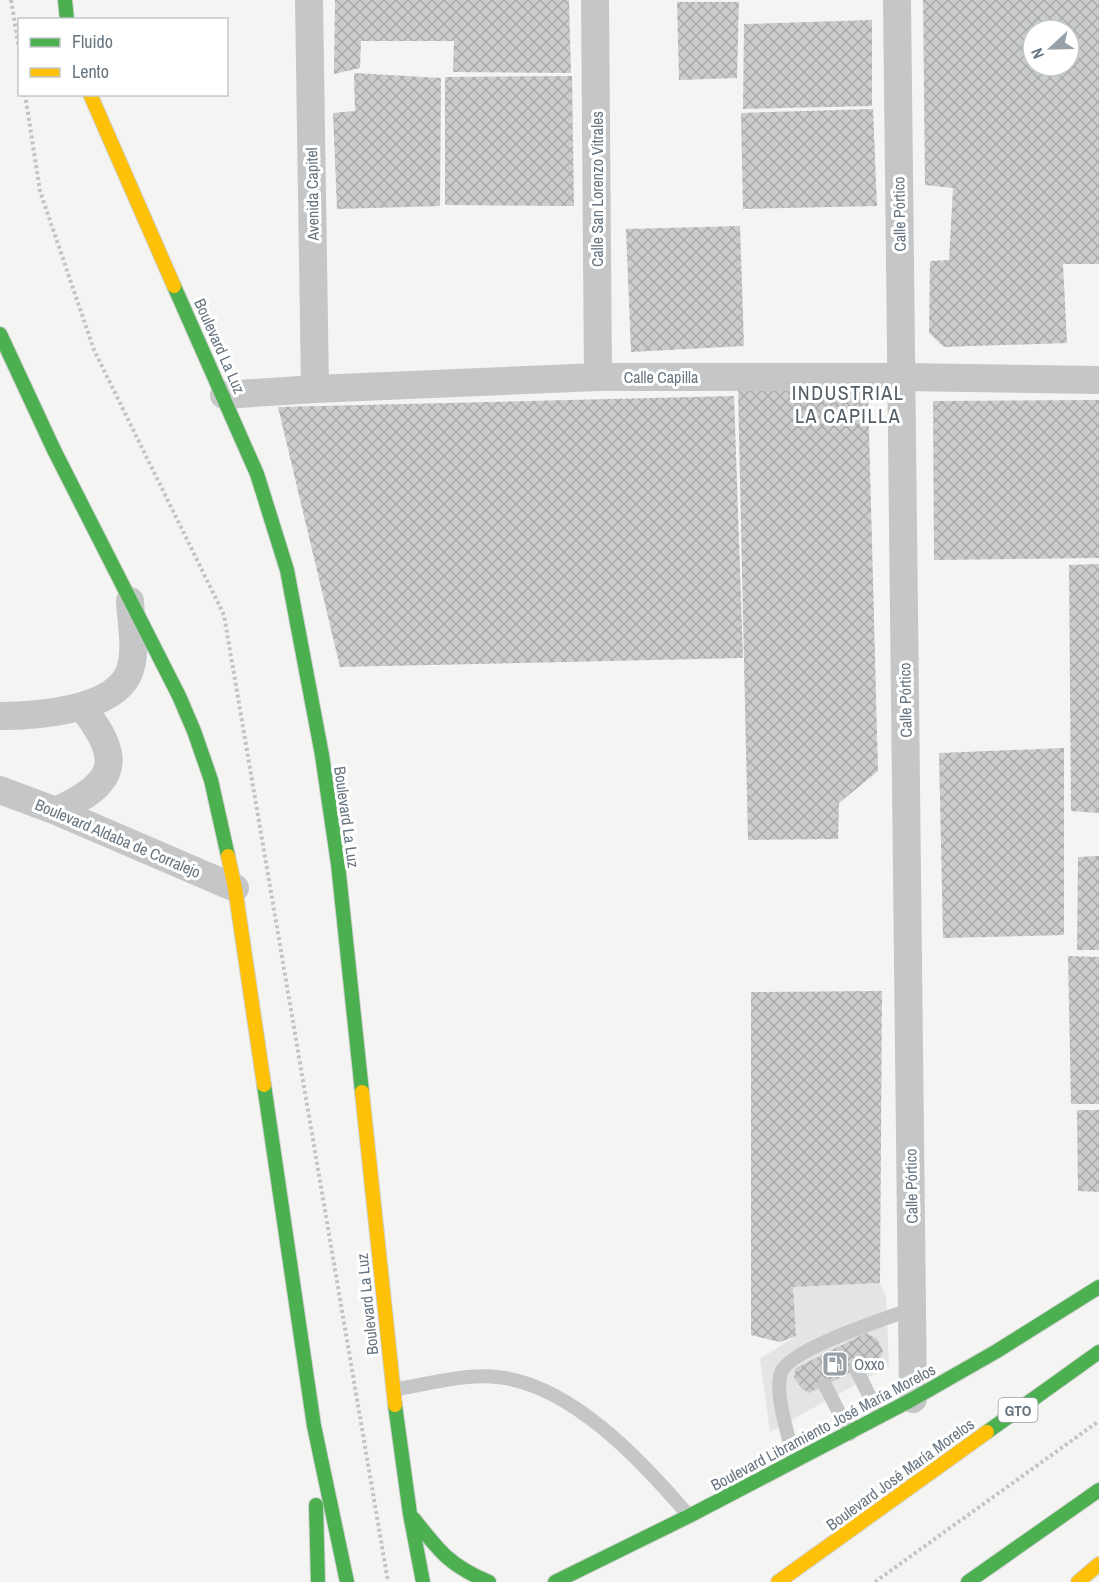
<svg xmlns="http://www.w3.org/2000/svg" width="1099" height="1582" font-family="'Archivo Narrow',sans-serif">
  <defs>
    <pattern id="building-cross-hatch" width="8" height="8" patternUnits="userSpaceOnUse" patternTransform="scale(1.5)"><rect width="8" height="8" fill="#cbcccc"/><path d="M0 0l8 8M0 8l8-8" fill="none" stroke="#a9aaab"/></pattern>
  </defs>
  <rect width="100%" height="100%" fill="#f4f4f3"/>
  <path fill="#e3e4e4" d="M880,1283l6,13 3,70 -119,66 -10,-73 36,-23 -3,-49z"/>
  <path fill="url(#building-cross-hatch)" fill-rule="evenodd" d="M335,0h234l2,73 -118,-1 1,-31h-93l-1,27 -26,6z
    M923,0h176v264h-36l4,79 -123,4 -15,-14 1,-72 19,-1 4,-72 -28,-3zM1033,30h36v36h-36z
    M677,2h62l-2,76 -58,2z
    M872,20v86l-129,3 1,-85z
    M354,73l87,5 -1,128 -103,3 -4,-96 22,-2z
    M572,76l2,130 -129,-1v-128z
    M873,109l4,97 -134,3 -2,-96z
    M740,226l4,120 -113,6 -5,-123z
    M738,389l130,3 10,379 -39,32 -1,36 -90,1z
    M734,396l9,262 -403,9 -62,-260z
    M1099,400v158l-165,2 -1,-159z
    M1099,564v249l-28,-2 -2,-246z
    M1064,748v187l-121,3 -4,-185z
    M1099,856v94h-22l1,-93z
    M1068,956l31,1v147h-28z
    M882,991l-2,292 -87,4 3,49 -16,6 -29,-7v-343z
    M1077,1110h22v82l-21,-1z
    M866,1333l11,6 6,12 -3,7 -71,35 -7,-4 -8,-12 2,-9z"/>
  <g fill="none" stroke-linecap="round" stroke-linejoin="round">
    <defs>
      <path id="fast" d="M65,0l2,20
        M174,286l83,188 30,96 35,185 16,109 24,228
        M0,334l54,116 125,246 15,35 17,49 17,76
        M264,1085l50,341 33,156
        M395,1405l15,109 13,68
        M987,1432l112,-80
        M316,1505l2,77
        M414,1519c25,32 36,47 75,63
        M555,1582l134,-66 224,-117 84,-48 102,-64
        M968,1582l131,-92"/>
      <path id="slow" d="M90,94l84,192
        M228,856l7,32 29,197
        M362,1092l33,313
        M778,1582l209,-150
        M1078,1582l21,-18"/>
    </defs>
    <use href="#fast" stroke="#d0d1d1" stroke-width="16"/>
    <use href="#slow" stroke="#d0d1d1" stroke-width="16"/>
    <path stroke="#c3c4c5" stroke-width="4" stroke-dasharray="3 3" stroke-linecap="butt" d="M11,0l9,55
      M25,94l15,97 54,159 130,265 164,967
      M875,1582l224,-161"/>
    <path stroke="#c5c6c7" stroke-width="14" d="M856,1369l24,48
      M825,1385l25,49
      M393,1390c30,-5 73,-17 104,-13 74,7 146,85 192,139
      M794,1459c-5,-22 -20,-65 -13,-86 7,-24 107,-55 131,-64"/>
    <path stroke="#c5c6c7" stroke-width="28" d="M309,0l6,389
      M595,0l3,377
      M897,0l16,1399
      M224,395l91,-6 283,-12h303l198,3
      M0,716c35,0 110,-5 128,-41 10,-21 3,-51 2,-74
      M0,790l56,21 179,77
      M56,811c61,-28 68,-51 26,-104"/>
    <use href="#fast" stroke="#4caf50" stroke-width="14"/>
    <use href="#slow" stroke="#ffc107" stroke-width="14"/>
  </g>
  <defs>
    <symbol id="fuel-square" viewBox="-11 -11 22 22"><rect x="-9" y="-9" width="18" height="18" rx="4" fill="#98a1a8" stroke="#fff"/><path d="M-5.5-6h7V0h2V4h1.3V-2.5L3-4.5l.8-.8L6-3V5H2.5V1h-1V6h-7ZM-4.2-4.7v3.2H.2V-4.7Z" fill="#fff"/></symbol>
  </defs>
  <g fill-rule="evenodd">
    <use href="#fuel-square" x="820" y="1349" width="30" height="30"/>
  </g>
  <g text-anchor="middle" dominant-baseline="central" stroke-width="6" stroke-linejoin="round" paint-order="stroke">
    <rect fill="#fff" stroke="#959ea6" stroke-width="1.5" x="998.5" y="1398" width="39" height="24" rx="4.5"/>
    <g font-size="15" font-weight="bold" fill="#677580">
      <text x="1018" y="1410">GTO</text>
    </g>
    <g font-size="16" fill="#677580" stroke="#fff">
      <text transform="translate(597 189) rotate(-90)">Calle San Lorenzo Vitrales</text>
      <text transform="translate(312 194) rotate(-91)">Avenida Capitel</text>
      <text transform="translate(899 214) rotate(-91)">Calle Pórtico</text>
      <text transform="translate(220 346) rotate(66)">Boulevard La Luz</text>
      <text x="661" y="377">Calle Capilla</text>
      <text transform="translate(905 700) rotate(-91)">Calle Pórtico</text>
      <text transform="translate(347 817) rotate(82)">Boulevard La Luz</text>
      <text transform="translate(118 838) rotate(23)">Boulevard Aldaba de Corralejo</text>
      <text transform="translate(911 1186) rotate(-91)">Calle Pórtico</text>
      <text transform="translate(367 1304) rotate(-96)">Boulevard La Luz</text>
      <text transform="translate(823 1427) rotate(-28)">Boulevard Libramiento José María Morelos</text>
      <text transform="translate(900 1474) rotate(-36)">Boulevard José María Morelos</text>
    </g>
    <g font-size="16" fill="#677580" stroke="#fff" text-anchor="start">
      <text x="854" y="1364">Oxxo</text>
    </g>
    <g font-size="20" letter-spacing="1.5" fill="#545e66" stroke="#fff">
      <text x="848" y="392">INDUSTRIAL<tspan x="848" dy="23">LA CAPILLA</tspan></text>
    </g>
  </g>
  <rect x="18" y="18" width="210" height="78" fill="#ffffff" stroke="#c2c8cc" stroke-width="1.5"/>
  <rect x="30" y="38" width="30" height="9" fill="#4caf50" stroke="#c2c8cc" stroke-width="1.5"/>
  <text x="72" y="48" font-size="18" fill="#677580">Fluido</text>
  <rect x="30" y="68" width="30" height="9" fill="#ffc107" stroke="#c2c8cc" stroke-width="1.5"/>
  <text x="72" y="78" font-size="18" fill="#677580">Lento</text>
  <g transform="translate(1051 48) rotate(248)"><circle r="28" fill="#ffffff" stroke="#c2c8cc" stroke-width="1.5"/>
  <path d="M0-4.5L10 22L0 15L-10 22Z" fill="#98a1a8"/>
  <text y="-9" font-size="16" font-weight="bold" text-anchor="middle" fill="#677580">N</text>
  </g>
</svg>
